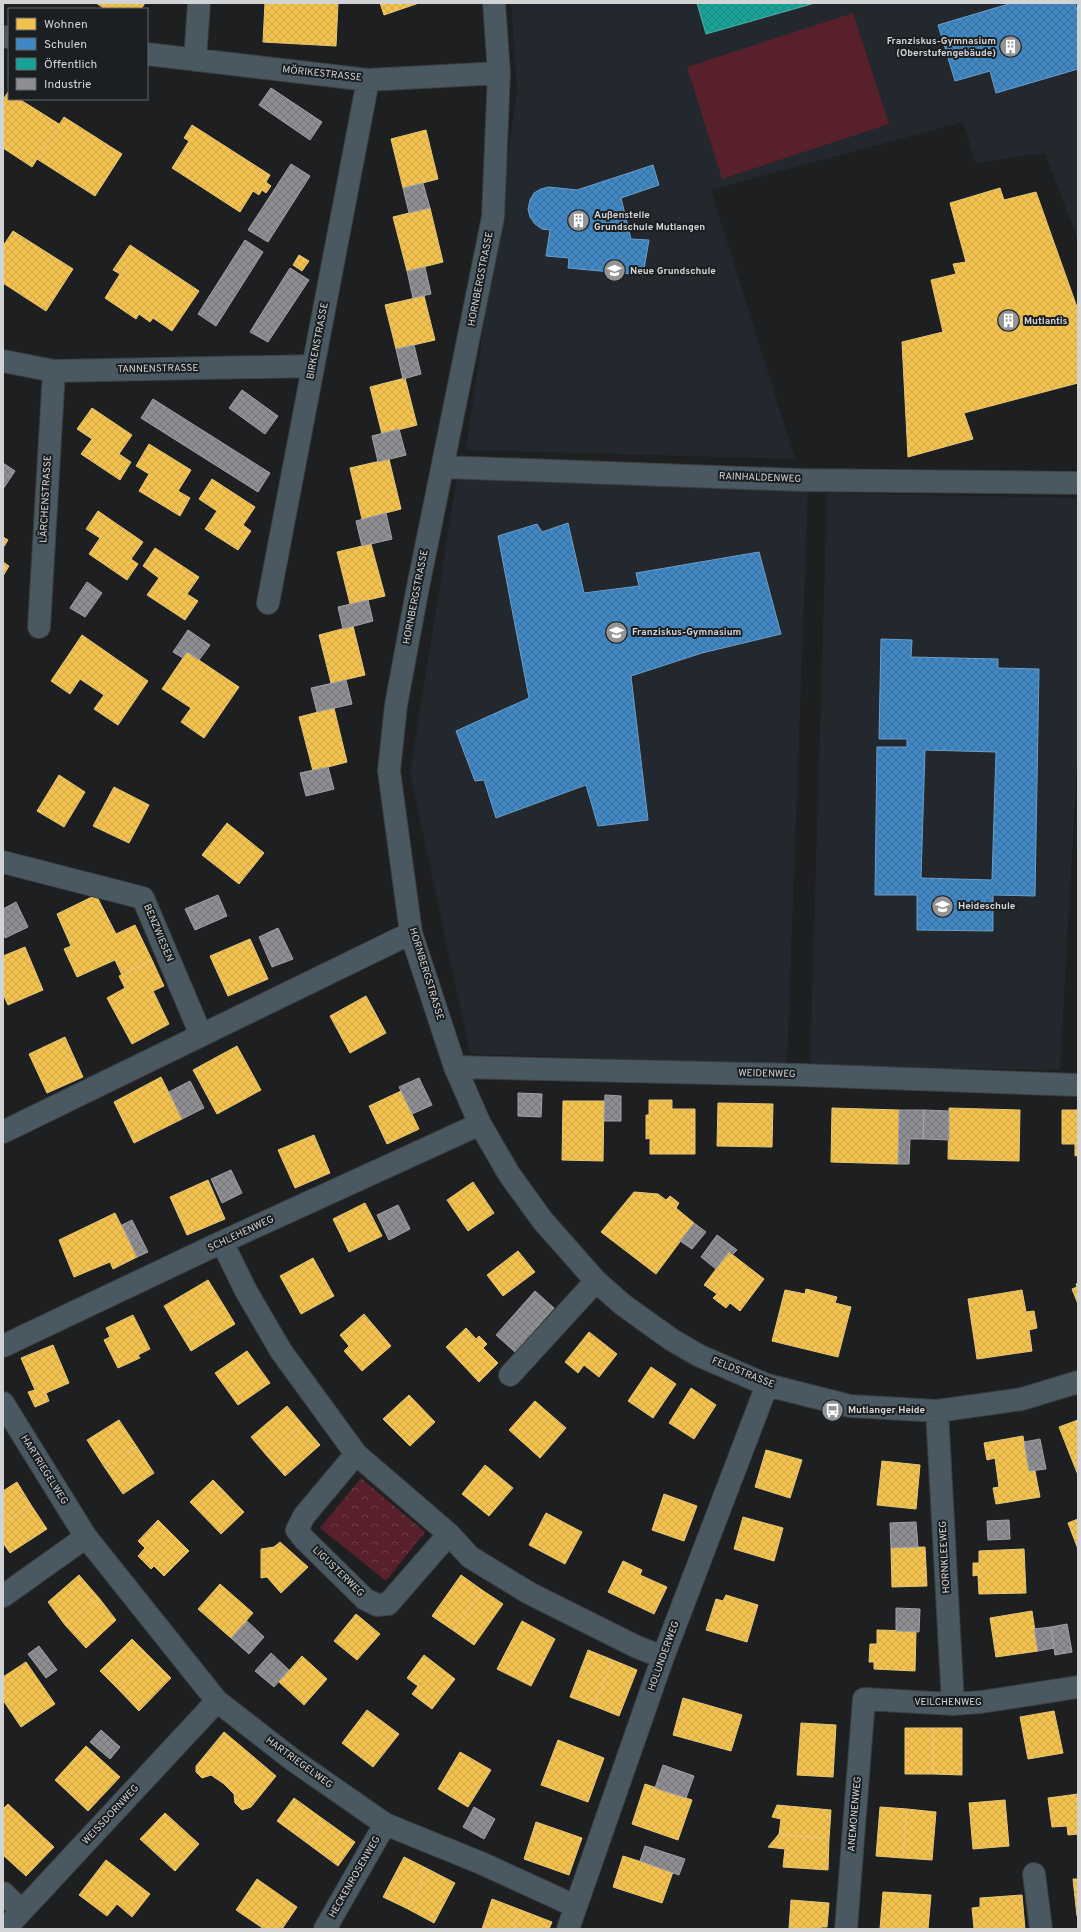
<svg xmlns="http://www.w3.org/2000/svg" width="1081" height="1932" font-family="Overpass,sans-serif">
  <defs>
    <pattern id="park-crowns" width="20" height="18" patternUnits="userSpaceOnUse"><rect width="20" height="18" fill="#57202a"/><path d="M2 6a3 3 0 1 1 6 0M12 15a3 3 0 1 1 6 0" fill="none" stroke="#6e4048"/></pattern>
    <pattern id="homes-cross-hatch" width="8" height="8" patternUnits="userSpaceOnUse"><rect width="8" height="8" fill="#f2c14e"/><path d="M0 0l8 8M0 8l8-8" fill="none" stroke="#cea74b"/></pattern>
    <pattern id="schools-cross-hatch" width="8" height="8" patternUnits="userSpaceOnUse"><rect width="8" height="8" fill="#3f88c5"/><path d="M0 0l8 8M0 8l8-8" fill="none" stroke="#3f6e96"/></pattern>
    <pattern id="public-cross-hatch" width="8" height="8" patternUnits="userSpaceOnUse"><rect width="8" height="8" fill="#17a398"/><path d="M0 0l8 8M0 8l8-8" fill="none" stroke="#23857e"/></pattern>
    <pattern id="industry-cross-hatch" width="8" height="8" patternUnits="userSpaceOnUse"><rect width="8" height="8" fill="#8d8d92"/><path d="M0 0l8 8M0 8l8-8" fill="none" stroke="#767679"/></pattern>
  </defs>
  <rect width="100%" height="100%" fill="#1d1f20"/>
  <path fill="#22282d" d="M511,3h567v238l-33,-88 -69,10 -13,-41 -252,68 84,269 -329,-9 51,-359z
    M457,477l351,14 -21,573 -317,-10 -60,-281z
    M827,493l251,5v249l-18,323 -250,-4z"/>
  <path fill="url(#park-crowns)" d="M361,1478l64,54 -39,49 -66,-53z"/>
  <path fill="#57202a" d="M853,13l36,111 -167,55 -35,-112z"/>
  <path fill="url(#homes-cross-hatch)" stroke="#e8c676" d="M96,3h49l-4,6h-36z
    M265,3h73l-2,43 -73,-4z
    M380,3h39l-35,12z
    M8,92l1,7h10l40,25 -27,43 -29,-19v-48z
    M64,117l58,37 -27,42 -58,-37z
    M192,125l78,50 -4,7 5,4 -5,7 -4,-3 -3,5 -6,-4 -13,21 -68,-44 17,-27 -5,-3z
    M426,130l12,49 -35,9 -12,-49z
    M1000,188l4,12 32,-8 42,118v73l-114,30 9,26 -65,18 -6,-115 41,-10 -12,-52 25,-6 -3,-10 13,-2 -16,-59z
    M430,208l13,54 -36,9 -14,-54z
    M13,231l60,38 -27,42 -43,-28v-37z
    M130,245l69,46 -27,40 -19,-13 -3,4 -11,-8 -3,5 -31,-21 15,-24 -7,-4z
    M299,255l10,6 -7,10 -9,-6z
    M424,296l11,44 -39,9 -11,-44z
    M405,378l12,47 -35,9 -12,-47z
    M92,408l40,27 -13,19 12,8 -11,18 -39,-26 11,-15 -15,-10z
    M149,444l42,26 -13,21 12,7 -10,18 -41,-25 10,-17 -13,-8z
    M389,459l12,50 -39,10 -12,-51z
    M212,479l43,28 -12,18 8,6 -13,19 -33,-21 12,-18 -18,-12z
    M98,511l45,31 -12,17 7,5 -11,16 -38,-26 11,-16 -14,-9z
    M3,537l5,3 -5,8z
    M371,544l14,52 -35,8 -13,-52z
    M155,548l44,29 -12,17 11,7 -13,19 -38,-25 12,-17 -16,-12z
    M3,562l6,4 -6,10z
    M353,626l12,49 -34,8 -12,-48z
    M82,635l66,46 -30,44 -24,-16 10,-14 -24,-16 -10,15 -19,-13z
    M187,652l52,35 -35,51 -23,-16 10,-14 -29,-19z
    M334,708l13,54 -34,9 -14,-54z
    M59,775l26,17 -21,35 -27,-16z
    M114,787l35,18 -20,38 -36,-17z
    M227,823l37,30 -25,31 -37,-29z
    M96,895l20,39 19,-9 17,35 -30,15 -7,-15 -38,17 -13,-28 7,-3 -14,-32z
    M250,939l18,40 -40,17 -18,-40z
    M25,947l18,43 -35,15 -5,-11v-38z
    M152,960l12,26 -11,5 16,33 -37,20 -25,-46 18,-10 -6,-12z
    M366,996l20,37 -36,20 -20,-37z
    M65,1037l18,40 -36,16 -18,-39z
    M237,1046l24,44 -44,24 -24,-44z
    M161,1077l21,42 -48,24 -20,-41z
    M401,1091l18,38 -32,15 -18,-38z
    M649,1100h23v9h23v45h-45v-16l-4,1v-24h3z
    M563,1101h41l-1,60 -41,-1z
    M718,1103l55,1 -1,43 -55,-1z
    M832,1108l67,2 -1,54 -67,-2z
    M949,1108l71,2 -1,51 -71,-2z
    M1062,1110h16v45l-3,1v-12h-13z
    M314,1135l16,38 -35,15 -17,-38z
    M208,1180l17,39 -38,16 -17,-38z
    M473,1182l21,31 -26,18 -21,-31z
    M634,1192l24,2 8,6 4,-4 9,7 -3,5 18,15 -38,51 -55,-42z
    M365,1203l17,33 -33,16 -16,-33z
    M115,1213l22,44 -24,12 -3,-7 -36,15 -15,-37z
    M518,1251l17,21 -32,24 -16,-21z
    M729,1252l35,27 -24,32 -10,-8 -4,5 -13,-10 4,-4 -13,-9z
    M313,1258l21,38 -33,18 -21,-38z
    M208,1280l13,21 -44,27 -13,-22z
    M1078,1283v21l-6,-15 5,-2 -1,-3z
    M806,1289l31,8 -2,6 16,4 -13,50 -66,-16 13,-51 20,4z
    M1022,1290l4,22 8,-1 3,17 -8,2 3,21 -55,8 -9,-60z
    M221,1301l14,23 -44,27 -14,-23z
    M364,1314l27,32 -29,25 -18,-20 5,-5 -9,-11z
    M133,1315l17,34 -12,6 2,3 -22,10 -14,-28 6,-3 -4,-9z
    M466,1328l10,11 3,-3 8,8 -4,4 15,15 -19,19 -33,-35z
    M589,1332l28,22 -18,23 -15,-12 -6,8 -13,-11z
    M53,1345l16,38 -23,10 3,8 -14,6 -7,-15 7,-2 -14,-32z
    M247,1351l23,32 -32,22 -23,-32z
    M651,1367l25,17 -23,34 -25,-17z
    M691,1388l25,17 -22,34 -25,-16z
    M409,1395l26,27 -25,24 -27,-27z
    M535,1401l31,27 -26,30 -31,-28z
    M287,1406l16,19 -36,31 -16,-19z
    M119,1420l18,27 -32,21 -18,-28z
    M1078,1420v55l-19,-48z
    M303,1425l17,20 -35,31 -18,-20z
    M1023,1436l6,35h6l5,26 -44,7 -3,-16 6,-1 -4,-29 -8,2 -3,-17z
    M137,1447l17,26 -31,21 -18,-26z
    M766,1450l36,10 -12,38 -35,-11z
    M882,1461l38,4 -4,44 -39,-4z
    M485,1465l28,23 -24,28 -27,-22z
    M213,1480l31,32 -23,22 -31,-32z
    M17,1482l14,23 -28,18v-32z
    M664,1494l33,12 -13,35 -32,-11z
    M31,1505l16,24 -37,24 -7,-10v-20z
    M546,1513l36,19 -17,32 -36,-19z
    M743,1517l40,11 -9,33 -40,-12z
    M1078,1519v30l-10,-26z
    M158,1520l31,31 -25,25 -10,-10 -3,3 -13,-13 7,-8 -7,-7z
    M280,1542l28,25 -27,26 -14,-16 -6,1v-29l13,-2z
    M925,1547l2,39 -35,1 -1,-39z
    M1024,1549l2,44 -47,1 -1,-19 -5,1v-13h6v-12z
    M623,1561l19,9 -2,5 27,12 -13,27 -46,-22z
    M79,1575l20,23 -34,27 -17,-23z
    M461,1575l21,15 -28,41 -22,-15z
    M220,1584l33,29 -22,25 -33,-29z
    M482,1590l21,14 -29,41 -20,-14z
    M726,1595l32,10 -11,37 -41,-12 10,-31 7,2z
    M99,1598l17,22 -30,28 -21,-23z
    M1032,1611l6,40 -42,6 -6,-39z
    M356,1614l24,20 -23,26 -23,-19z
    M522,1621l33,18 -24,47 -34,-17z
    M877,1630l39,1 -1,40 -41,-2v-7h-5l1,-18h7z
    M132,1639l19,19 -32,32 -19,-19z
    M588,1650l25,10 -19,46 -24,-9z
    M424,1655l31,24 -23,30 -20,-15 6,-8 -11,-8z
    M302,1656l25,23 -23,26 -25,-23z
    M151,1658l20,20 -32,33 -20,-21z
    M613,1660l24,10 -18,46 -25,-10z
    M26,1662l29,42 -34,23 -18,-27v-23z
    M683,1698l59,17 -11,36 -58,-16z
    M367,1710l32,24 -26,33 -31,-24z
    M1054,1711l9,42 -35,6 -8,-42z
    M801,1723l35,2 -3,52 -36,-2z
    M905,1728h28v46h-28z
    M933,1728h29v47l-29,-1z
    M224,1732l25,21 -25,31 -13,-9 -9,3 -6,-6v-6z
    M558,1740l46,18 -16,44 -47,-17z
    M86,1746l34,31 -32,34 -33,-31z
    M460,1752l31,18 -23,37 -30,-18z
    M249,1753l27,23 -25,31 -9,3 -7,-7 -1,-9 -10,-10z
    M645,1784l47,16 -14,40 -46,-16z
    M1078,1794v40l-10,1 -1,-9 -15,1 -4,-29z
    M294,1798l29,21 -16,24 -30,-22z
    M1005,1800l4,46 -36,3 -4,-46z
    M8,1804l46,43 -28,29 -23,-21v-46z
    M777,1805l54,5 -2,29 -50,-5 2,-15 -9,-2z
    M880,1807l27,2 -4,49 -27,-2z
    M907,1809l29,3 -4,48 -29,-2z
    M165,1813l34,31 -24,27 -35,-32z
    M323,1819l32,23 -17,24 -31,-23z
    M536,1822l46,16 -13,37 -45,-16z
    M779,1834l50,5 -1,31 -45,-3 2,-18 -17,-2z
    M623,1856l50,16 -11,31 -49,-16z
    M404,1857l24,12 -20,40 -25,-12z
    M106,1860l44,34 -18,23 -15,-13 -10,12 -28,-21z
    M428,1869l27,14 -21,40 -26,-14z
    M257,1879l40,28 -15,22h-18l-28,-19z
    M1073,1879h5v37h-1z
    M883,1892l48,3 -3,34h-48z
    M1022,1895l3,34 -51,-1 -2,-20 8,-1v-9z
    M492,1899l29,11 -8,19h-31z
    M791,1900l38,3 -2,24h-6v2h-32z
    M521,1910l31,12 -3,7h-36z"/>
  <path fill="url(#schools-cross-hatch)" stroke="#6b9eca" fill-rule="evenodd" d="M1012,3h63l3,11v55l-82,24 -6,-22 -35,10 -17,-56z
    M653,165l6,20 -38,13 10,41 18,1 -6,35 -75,-7 1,-10 -23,-2 4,-26 -8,-1 -7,-5 -5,-7 -2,-8 2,-9 4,-7 7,-4 8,-2 28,3z
    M568,523l16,70 55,-7 -3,-13 123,-21 22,82 -79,19 -71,23 17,144 -50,6 -12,-41 -90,33 -12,-38 -9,1 -19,-50 73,-33 -31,-162 39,-12 5,8z
    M881,639l31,1 -1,17 87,2v9l41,1 -4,227 -42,-1v36l-76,-1v-35h-42l2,-148h30v-8h-28zM925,750l71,2 -4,128 -71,-2z"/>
  <path fill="url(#public-cross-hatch)" stroke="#4fb1aa" d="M697,3h118l-109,31z"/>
  <path fill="url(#industry-cross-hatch)" stroke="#a2a2a6" d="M271,88l51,34 -12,18 -51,-35z
    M291,164l19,12 -42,66 -20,-12z
    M423,183l7,25 -21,5 -6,-25z
    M245,240l18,12 -47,74 -18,-12z
    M425,267l6,27 -18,4 -6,-27z
    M290,268l19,12 -41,62 -18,-10z
    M414,345l7,29 -18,5 -7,-30z
    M242,390l36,26 -13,18 -36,-26z
    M153,399l117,74 -12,19 -117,-74z
    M399,429l7,26 -28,7 -6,-26z
    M3,463l12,8 -12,18z
    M386,513l6,26 -30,7 -6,-25z
    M87,582l15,11 -17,24 -15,-9z
    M368,600l5,21 -30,8 -5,-22z
    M188,630l22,15 -11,15 -12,-8 -4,6 -10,-6z
    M346,680l6,24 -35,8 -6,-24z
    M328,767l6,22 -28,7 -6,-23z
    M218,895l9,21 -32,14 -10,-21z
    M16,902l12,25 -23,11 -2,-5v-24z
    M278,928l15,31 -21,8 -13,-30z
    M419,1078l13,27 -20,9 -13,-27z
    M190,1081l14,27 -22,11 -13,-27z
    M518,1093l24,1 -1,23 -23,-1z
    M605,1095l16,1v25h-17z
    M899,1110h25l-1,29h-13l-1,25h-11z
    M924,1110l25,1v29l-26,-1z
    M231,1170l11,23 -20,10 -11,-24z
    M398,1205l12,24 -21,11 -12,-25z
    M132,1220l16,32 -11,5 -15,-32z
    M694,1223l12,9 -14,17 -12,-8z
    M717,1235l20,15 -5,5 -3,-3 -13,17 -15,-12z
    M535,1291l19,17 -39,44 -19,-17z
    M1040,1439l6,30 -17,2 -5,-29z
    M1009,1520l1,19 -22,1 -1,-19z
    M916,1522l2,25 -27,1 -1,-25z
    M896,1608l24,1 -1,23 -23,-1z
    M247,1621l17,16 -15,17 -18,-16z
    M1067,1624l5,28 -17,3 -4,-28z
    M1051,1627l3,21 -16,3 -4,-22z
    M39,1646l18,24 -11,8 -18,-24z
    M271,1653l18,17 -15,17 -19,-16z
    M101,1730l19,17 -10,12 -20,-17z
    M663,1765l31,11 -8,22 -31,-10z
    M474,1807l21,12 -11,20 -21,-12z
    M645,1846l40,13 -6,16 -39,-14z"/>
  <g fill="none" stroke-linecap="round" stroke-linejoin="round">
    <defs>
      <path id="street" d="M494,3l5,70 -6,144 -76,375 -21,113 -7,66 22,162 44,134 25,57 29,50 34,47 53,60 26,23 50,36 28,16 67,29 83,21 87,5 85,-12 56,-17
        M3,37h6
        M147,54l221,26 131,-7
        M195,60l4,-57
        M3,361l51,10 259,-5
        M443,467l357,13 278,3
        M268,603l100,-523
        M39,627l15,-256
        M3,862l140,36 58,137
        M455,1067l345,8 278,10
        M3,1132l408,-199
        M222,1242l24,49 35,60 75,103 93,80 21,23 59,36 108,54 26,10
        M3,1346l219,-104 258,-118
        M510,1375l86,-94
        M3,1403l83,134 131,164 76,59 92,64 96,39 94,43
        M937,1411l16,293
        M356,1454l-52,62 -7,14 7,9 61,60 12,6 11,-1 61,-70
        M3,1596l83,-59
        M1034,1874l7,55
        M3,1893l18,17
        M5,1929l212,-228
        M325,1929l60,-105
        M568,1929l95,-272 104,-272
        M846,1929l18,-230 89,5 28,-2 97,-15"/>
    </defs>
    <use href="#street" stroke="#3b3c3c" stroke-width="24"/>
    <use href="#street" stroke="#495861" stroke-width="22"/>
  </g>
  <defs>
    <symbol id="building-disc" viewBox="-11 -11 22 22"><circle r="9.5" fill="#939496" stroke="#1c1f21"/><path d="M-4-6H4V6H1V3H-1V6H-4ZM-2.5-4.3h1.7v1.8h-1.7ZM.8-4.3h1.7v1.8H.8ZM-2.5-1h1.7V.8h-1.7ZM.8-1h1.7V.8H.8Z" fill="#fff"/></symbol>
    <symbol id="school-disc" viewBox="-11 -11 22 22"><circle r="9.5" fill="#939496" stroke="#1c1f21"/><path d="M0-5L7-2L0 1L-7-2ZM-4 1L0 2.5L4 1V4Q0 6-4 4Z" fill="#fff"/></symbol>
    <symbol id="bus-disc" viewBox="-11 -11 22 22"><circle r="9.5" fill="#939496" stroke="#1c1f21"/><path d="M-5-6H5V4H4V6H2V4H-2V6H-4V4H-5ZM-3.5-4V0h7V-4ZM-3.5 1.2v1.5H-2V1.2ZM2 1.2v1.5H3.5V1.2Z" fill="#fff"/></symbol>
  </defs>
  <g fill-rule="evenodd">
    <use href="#building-disc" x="998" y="34" width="25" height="25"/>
    <use href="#building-disc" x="566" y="208" width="25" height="25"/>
    <use href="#school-disc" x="602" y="258" width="25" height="25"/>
    <use href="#building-disc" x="996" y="308" width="25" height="25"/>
    <use href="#school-disc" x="604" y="620" width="25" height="25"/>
    <use href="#school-disc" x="930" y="894" width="25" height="25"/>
    <use href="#bus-disc" x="820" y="1398" width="25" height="25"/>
  </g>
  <g text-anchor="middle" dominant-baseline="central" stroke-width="4" stroke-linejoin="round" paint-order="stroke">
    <g font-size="10" font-weight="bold" fill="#d2d3d5" stroke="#1c1f21" text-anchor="start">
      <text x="996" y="41" text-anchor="end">Franziskus-Gymnasium<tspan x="996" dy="12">(Oberstufengebäude)</tspan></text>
      <text x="594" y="215">Außenstelle<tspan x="594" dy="12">Grundschule Mutlangen</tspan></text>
      <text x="630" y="271">Neue Grundschule</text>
      <text x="1024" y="321">Mutlantis</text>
      <text x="632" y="632">Franziskus-Gymnasium</text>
      <text x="958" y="906">Heideschule</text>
      <text x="848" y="1410">Mutlanger Heide</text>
    </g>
    <g font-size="10" fill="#d2d3d5" stroke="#1c1f21">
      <text transform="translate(322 74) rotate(6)">MÖRIKESTRASSE</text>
      <text transform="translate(481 279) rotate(-79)">HORNBERGSTRASSE</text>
      <text transform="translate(318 341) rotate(-79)">BIRKENSTRASSE</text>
      <text transform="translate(158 369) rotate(-1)">TANNENSTRASSE</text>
      <text transform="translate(760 478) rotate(2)">RAINHALDENWEG</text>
      <text transform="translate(46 499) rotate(-87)">LÄRCHENSTRASSE</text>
      <text transform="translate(416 597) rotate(-79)">HORNBERGSTRASSE</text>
      <text transform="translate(158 933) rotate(67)">BENZWIESEN</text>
      <text transform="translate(426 974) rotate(73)">HORNBERGSTRASSE</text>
      <text transform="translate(767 1074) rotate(1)">WEIDENWEG</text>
      <text transform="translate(241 1234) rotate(-25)">SCHLEHENWEG</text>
      <text transform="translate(743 1373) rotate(22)">FELDSTRASSE</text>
      <text transform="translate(44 1470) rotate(58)">HARTRIEGELWEG</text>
      <text transform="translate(945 1557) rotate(-93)">HORNKLEEWEG</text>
      <text transform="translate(338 1572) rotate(44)">LIGUSTERWEG</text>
      <text transform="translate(664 1656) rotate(-70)">HOLUNDERWEG</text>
      <text x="948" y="1702">VEILCHENWEG</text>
      <text transform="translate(299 1763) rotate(36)">HARTRIEGELWEG</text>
      <text transform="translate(855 1814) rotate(-85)">ANEMONENWEG</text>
      <text transform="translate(111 1815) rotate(-47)">WEISSDORNWEG</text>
      <text transform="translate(355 1877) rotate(-60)">HECKENROSENWEG</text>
    </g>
  </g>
  <rect width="1081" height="1932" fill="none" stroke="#d2d3d5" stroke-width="8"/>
  <rect x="8" y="8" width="140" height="92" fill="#1c1f21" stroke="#656769"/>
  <rect x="16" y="18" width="20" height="12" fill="#f2c14e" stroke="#656769"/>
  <text x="44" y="28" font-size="12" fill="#d2d3d5">Wohnen</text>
  <rect x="16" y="38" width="20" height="12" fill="#3f88c5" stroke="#656769"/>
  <text x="44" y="48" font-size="12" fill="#d2d3d5">Schulen</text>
  <rect x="16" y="58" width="20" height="12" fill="#17a398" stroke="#656769"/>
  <text x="44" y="68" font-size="12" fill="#d2d3d5">Öffentlich</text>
  <rect x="16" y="78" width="20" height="12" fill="#8d8d92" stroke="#656769"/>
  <text x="44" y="88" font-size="12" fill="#d2d3d5">Industrie</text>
</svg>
